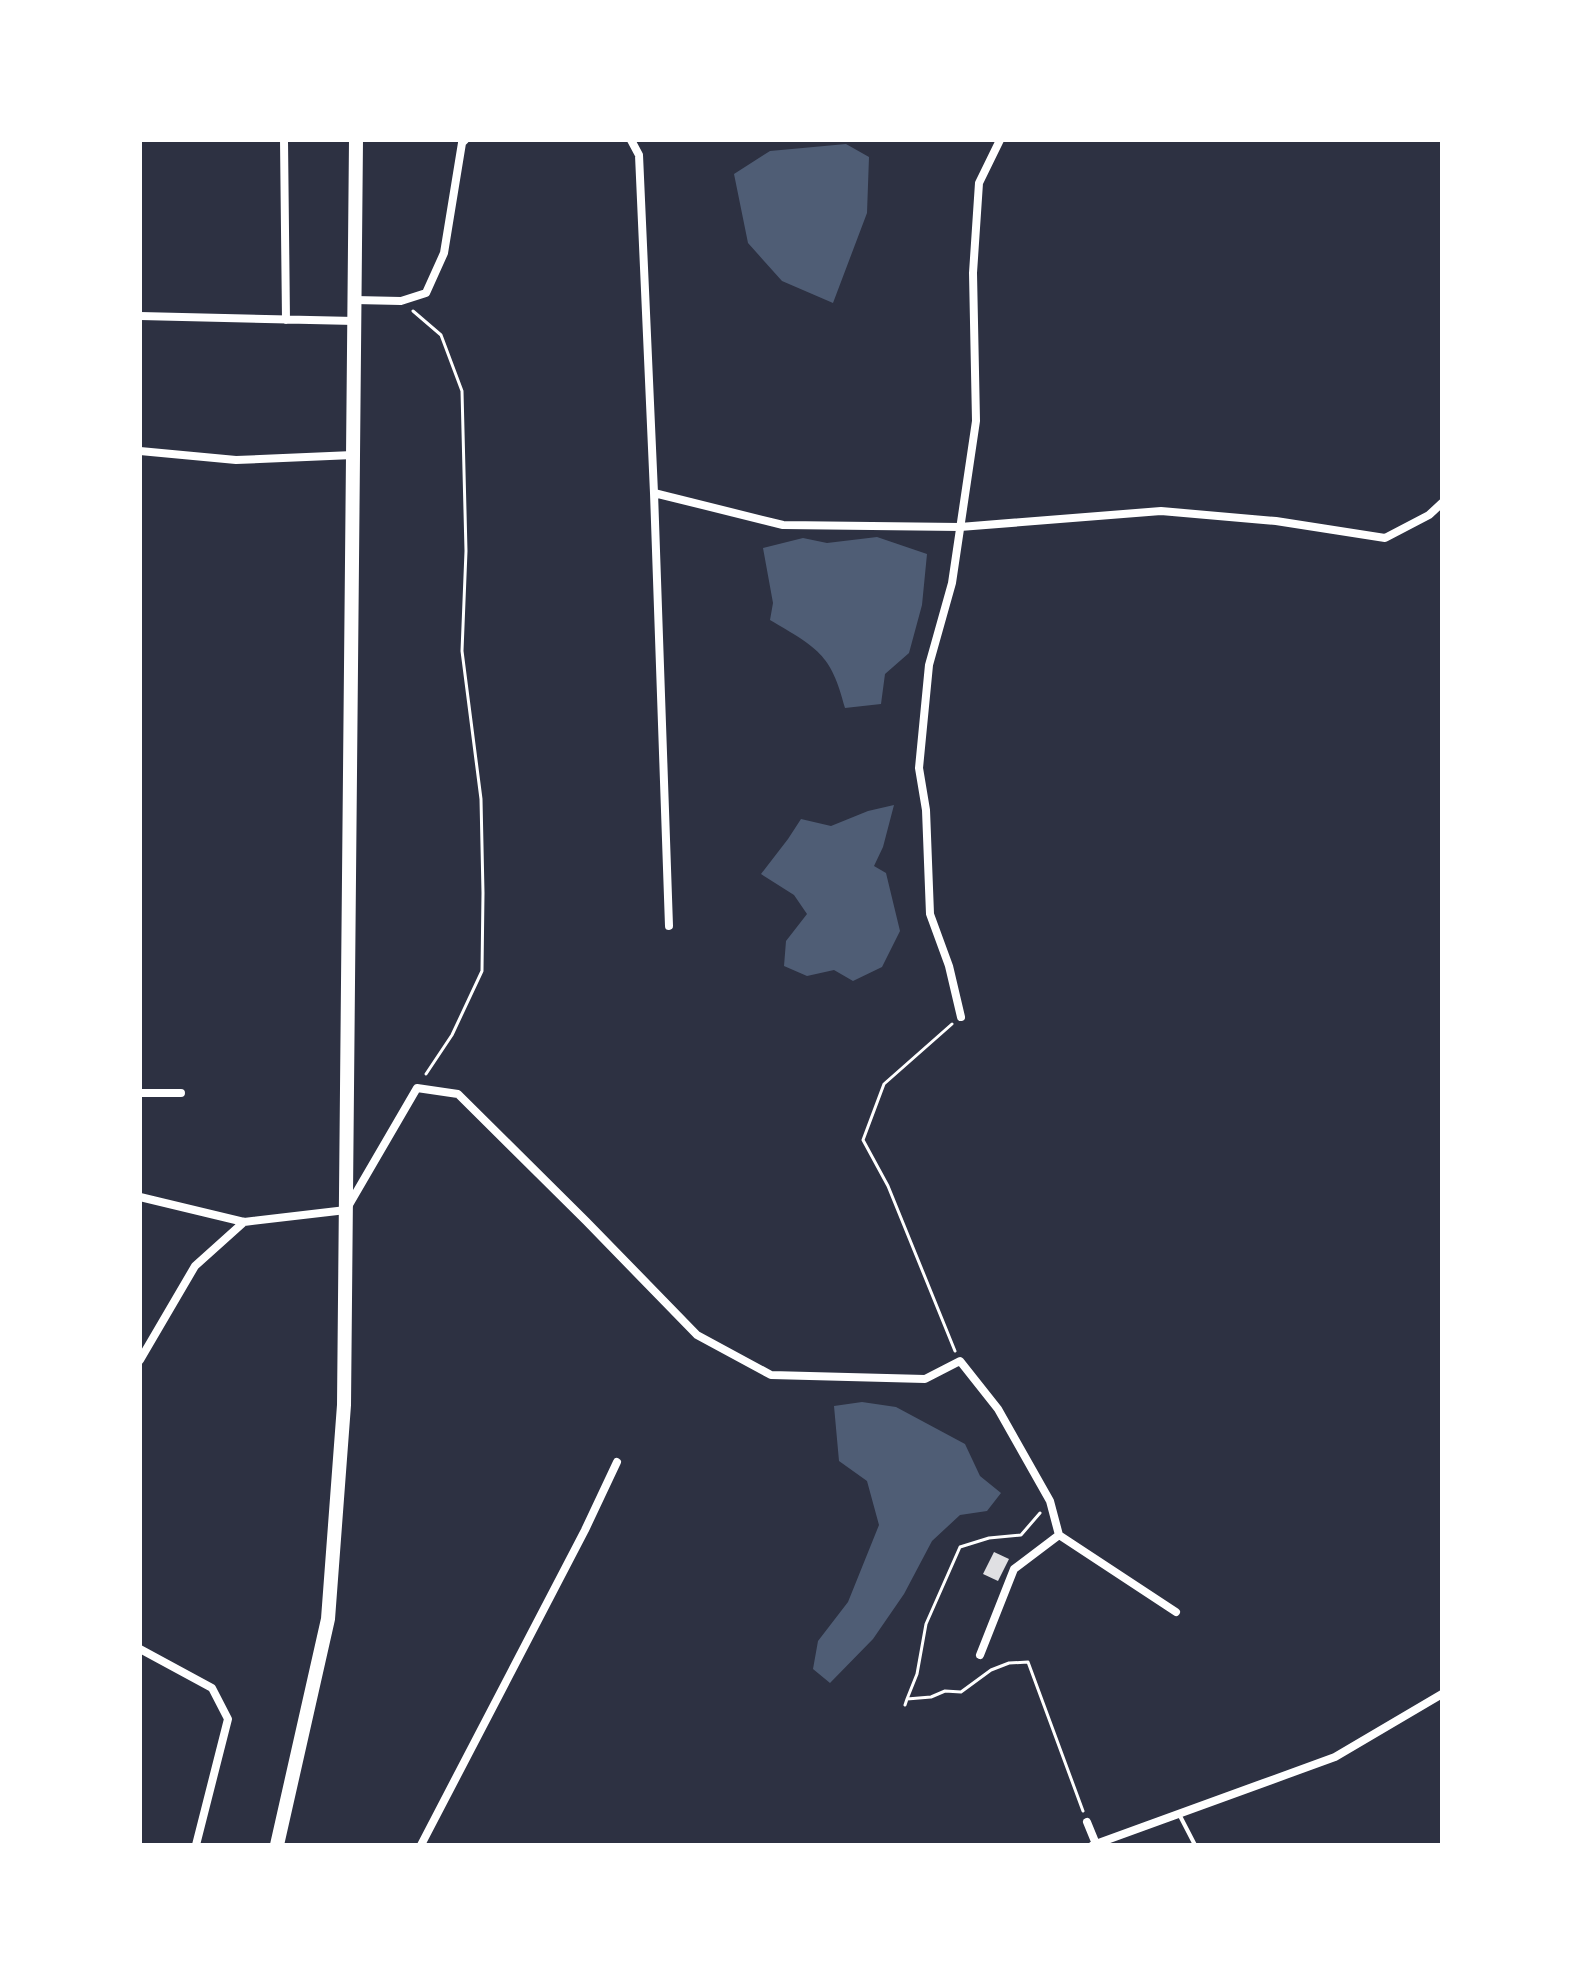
<svg xmlns="http://www.w3.org/2000/svg" width="1582" height="1985" font-family="'DM Sans',sans-serif">
  <rect width="100%" height="100%" fill="#2d3142"/>
  <path fill="#4f5d75" d="M846,144l23,13 -2,56 -34,90 -51,-22 -34,-38 -14,-69 36,-23z
    M877,537l50,17 -5,51 -13,48 -24,21 -4,30 -36,4c-14,-55 -28,-60 -75,-88l3,-17 -10,-55 40,-10 24,5z
    M894,805l-11,42 -9,19 12,7 14,58 -18,36 -29,14 -19,-11 -27,6 -23,-10 2,-25 21,-27 -13,-19 -33,-21 27,-35 13,-20 30,7 37,-15z
    M862,1402l34,5 69,37 15,32 21,17 -14,18 -27,4 -28,26 -28,53 -31,45 -43,44 -17,-14 5,-28 30,-39 31,-77 -12,-44 -28,-20 -5,-55z"/>
  <path fill="#e0e0e3" d="M994,1552l15,7 -11,22 -15,-7z"/>
  <g fill="none" stroke-linecap="round" stroke-linejoin="round">
    <path stroke="#fff" stroke-width="3" d="M413,311l28,24 21,56 4,160 -4,100 19,148 2,94 -1,78 -30,64 -26,39
      M952,1024l-68,60 -21,56 25,46 67,165
      M907,1699l10,-25 9,-50 34,-77 29,-9 32,-3 19,-22
      M905,1705l2,-6 24,-2 14,-6 16,1 30,-22 18,-7 19,-1 55,149"/>
    <path stroke="#fff" stroke-width="4" d="M1179,1814l16,31"/>
    <path stroke="#fff" stroke-width="8" d="M284,140l2,180
      M631,140l8,15 15,338 129,32 177,2 201,-16 115,10 109,17 44,-23 13,-12
      M355,300l46,1 25,-8 18,-40 18,-110 3,-3
      M140,316l215,5
      M140,451l96,9 117,-5
      M654,493l15,433
      M961,1017l-12,-51 -19,-52 -4,-104 -7,-42 10,-103 23,-82 24,-162 -3,-148 6,-90 21,-43
      M140,1093h41
      M140,1197l104,25 102,-12 71,-122 41,6 128,127 111,114 74,40 154,4 35,-18 38,48 52,92 9,34 117,77
      M140,1360l55,-94 49,-44
      M140,1649l72,39 16,31 -32,126
      M980,1655l34,-86 45,-34
      M1087,1822l9,22
      M421,1845l164,-315 32,-68
      M1093,1845l242,-88 107,-63"/>
    <path stroke="#fff" stroke-width="14" d="M277,1845l51,-226 16,-214 12,-1265"/>
  </g>
  <rect width="1582" height="1985" fill="none" stroke="#ffffff" stroke-width="284"/>
</svg>
